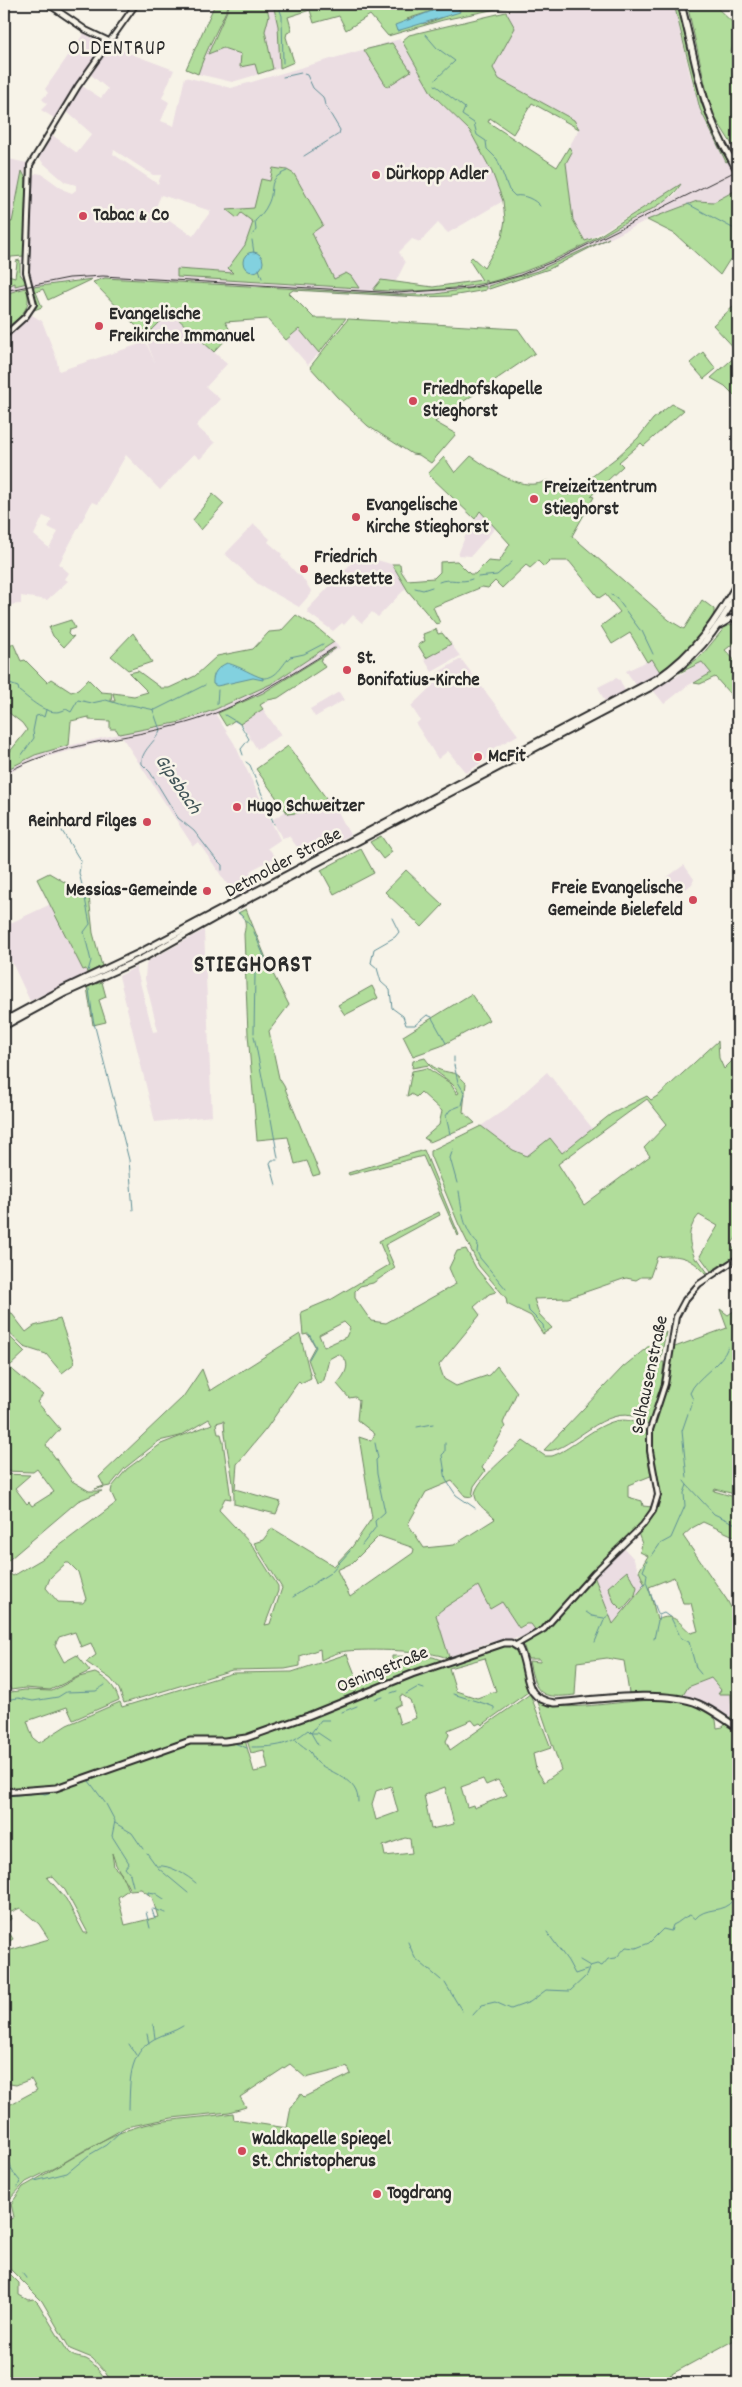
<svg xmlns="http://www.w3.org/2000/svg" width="742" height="2387" font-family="Dekko,sans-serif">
  <rect width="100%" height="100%" fill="#f7f3e8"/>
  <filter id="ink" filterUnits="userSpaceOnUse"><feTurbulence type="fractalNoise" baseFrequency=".02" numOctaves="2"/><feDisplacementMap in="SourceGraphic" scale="10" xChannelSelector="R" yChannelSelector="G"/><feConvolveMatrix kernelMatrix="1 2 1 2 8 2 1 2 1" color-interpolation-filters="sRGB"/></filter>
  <g filter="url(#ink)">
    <path fill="#ebdde2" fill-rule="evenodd" d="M229,4h44l5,22 2,42 -48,14 -34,-8 7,-23 9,-11z
      M542,4h132l16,71 15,45 21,41 12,-6v34l-24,13 -17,-1 -50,19 -98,49 -59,20 -29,6 -65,2 -51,-6 -227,-13 -41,2 -73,14v-10l11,-1v3l16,-4 -2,-15 3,-90 4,-4 6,1 22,16 8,3 4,-3v-5l-11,-3 -23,-20 -3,-6 12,-22 26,19 15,-19 -26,-23 16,-25 19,12 7,-9 -18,-15 20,-28 64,24 -12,28 7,4 -8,19 13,5 11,-49 46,11 169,-49 34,57 36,35 22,41 11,29 -55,32 -10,-10 -18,19 -8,-3 -13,13 6,11 -9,18 -15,-1 52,7 63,-10 109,-43 70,-39 6,-10 -95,56 -13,-20 -7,-58 6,-11 -3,-5 10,-18 -5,-9 -75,-41 -6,-11 22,-40 -9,-16zM114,150l39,25h8l-3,9 -45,-30zM273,168l14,2 7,4 28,51 -10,8 22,46 -157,-2v-8l57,4 -6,-5 17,-23 8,-23 -13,-9 15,-5 6,-29 9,2zM161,195l50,16 -18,25 -37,-25v-4z
      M84,33l14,9 1,7 -45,69 -13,-8 6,-6 -5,-5 6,-6 -3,-4z
      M4,158l23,5 -23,100z
      M32,315l10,6 14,36 3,14 78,-26 7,-7 11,25 -10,-26 17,-17 14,-3 51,47 -21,23 14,12 -24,27 19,17 -15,16 -6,-5 -34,36 -34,-35 -28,49 -6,-2 -33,62 10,9 -4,6 3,2 -21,19 -26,-4v8l-13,1h-4v-265zM43,516l9,4 -4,7 10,5 -9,16 -15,-13z
      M299,329l20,24 -11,12 -22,-25z
      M481,512l15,15 -25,29 -13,-1 8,-21z
      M254,524l16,15 -2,3 14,12 -1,2 17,19 3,1 11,16 -13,15 -41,-23 -33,-30z
      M363,551l11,8 20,6 12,23 -28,29 -6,-5 -10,11 -9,-8 -9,10 -2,-2 -9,8 -25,-18 -1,-3z
      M334,642l6,6 -76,45 -48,22 18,28 46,97 -12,8 8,9 -26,14 7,14 -21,12 -38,-55 -5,4 -71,-109 -91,24 -27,15v-5l39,-19 84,-20 35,-6 54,-17 55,-25z
      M451,644l9,12 -28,16 -8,-13z
      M461,659l57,76 -27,15 2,5 -27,18 -18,-22 -10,8 -22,-35 4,-4 -9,-14 29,-28 -3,-5z
      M652,659l8,13 -24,13 -10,-14z
      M702,662l9,11 -24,13 -23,18 -11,-14z
      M616,678l4,2 5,11 -20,11 -7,-15z
      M339,692l5,8 -29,17 -5,-8z
      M263,709l18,26 -24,14 -16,-26z
      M330,796l20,39 -45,23 -16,-22 -7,2 -10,-18 14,-9 2,3h12z
      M684,865l10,14 -2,5 -14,11 -12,-17z
      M51,904l32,66 3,-1 1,4 -57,28 -22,-47 -4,-13v-15z
      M204,930l8,186 -57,6 -36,-146 17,-9 17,65 5,-1 -13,-52 1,-14 2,-4z
      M547,1072l46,57 -32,24 -11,-15 -23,18 -14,-6 -32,-24 26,-18z
      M623,1547l10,11 12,27 -32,39 -19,-48z
      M478,1586l24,16 17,26 12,-4 6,8 -13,5 -34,5 -41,15 -13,-42 11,-10 12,-5z
      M711,1678l10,12 -3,4h14l-1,25 -48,-24 5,-8z"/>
    <path fill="#b1dd9b" stroke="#6e8463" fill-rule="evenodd" d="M215,4h14c-10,24 -23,45 -31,70l-12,-5z
      M230,4h36l3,12 -4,15 8,38 -15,5 -3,-10 -15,3 1,-13 -18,-6 -15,6z
      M273,4h166l-7,7 -25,8 18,5 35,-13 -4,-7h64l-77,16 -55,16 -18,-21 -24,15 -7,-14 -25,7 -4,-13 -22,7 4,14 -5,2 -1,4 8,25 -14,6 -2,-42z
      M674,4h3l3,11 21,88 25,53 2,5 -2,1 -26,-53z
      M687,4h26l22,21 -4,6 5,5 -5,16 7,9v93l-24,-38 -5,-15z
      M506,12l9,16 -22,40 6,11 75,41 5,9 -47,-26 -19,31 -23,-16 -2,4 69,45 12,-20 3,5 -6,11 7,57 12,21 12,-4 84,-53c-11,19 -36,28 -56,39 -45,25 -87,47 -138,60l-2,-4v4c-37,7 -74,10 -112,7l8,-10 52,7 49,-7 -13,-20 3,-3 12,11 18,-31 3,-17 -2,-19 -11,-29 -22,-41 -38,-37 -30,-53 7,-6z
      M392,43l19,28 -24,16 -23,-37z
      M273,168l14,2 7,4 29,51 -11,8 22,46 12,-6 5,3 8,12 -182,-11v-8l56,4 -5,-5 17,-23 8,-23 -12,-9 -4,5 -10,-8 27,-2 7,-29 9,2z
      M22,171l4,8 -2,77 -13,1 -3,18 7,2 2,-14 -1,-2 4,-1v14l7,9 -12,3v-3l-11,5v-25l6,-38 -6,-4 8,1z
      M738,189v78l-8,-8 -10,16 -45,-41 -28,-14 50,-19 17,1z
      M609,238l-60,31 -60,20 -1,-3 49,-15z
      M105,278l302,17 29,-1 50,-8v4l-35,6 -31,1 -127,-7 -4,3 25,25h32l-27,35 -20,-24 -13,11 -19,-21 -42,3 7,11 -18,19 -38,-35 -14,3 -17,17 1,-6 -10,-5 -43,-44z
      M92,279l-44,21 -5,-11 -7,3 6,15 -8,3 2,-10 -3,-13z
      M26,288c8,21 -8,30 -22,42v-36z
      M734,306l4,5v41l-25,-27z
      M348,319l170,10 17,24 -90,61 -2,-2 -5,3 2,3 -5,4 21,12 -25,29 -12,-8 -7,-1 -44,-28 -31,-29 -27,-30z
      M703,352l13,17 -12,10 -14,-16z
      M738,354v45l-13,-13 -14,-8z
      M672,404l12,6 -40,36 -3,-3 -22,19 4,4 -32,30 3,1 -22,39 97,84 15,9 18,-29 12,9c3,16 -41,54 -54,63l-8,-13 -5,3 -17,-29 -18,11 -11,-18 19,-14 -15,-18 -6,4 -30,-37h-19l-6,6 -6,-6 -8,7 -4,-3 -24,23 -7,-7 -7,7 -6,-1 -49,20 7,16 -4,1 -28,-33 -16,-27h8l1,7 6,9 27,-2 6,-6v-10l17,-1 13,13h5l13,-13 11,1 11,-18 -30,-33 -5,8 -47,-45 16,-17 11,16 16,-17c21,14 52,38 77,24l20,15 48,-37 22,-20 15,-19z
      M213,494l11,10 -23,26 -8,-10z
      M296,615l20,12 18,15 -63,42 -55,25 -35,13 -62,12 -3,-5h-6v-8l-21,-1v-3l-18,4 -2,24 -34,10 -31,16v-12l23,-29 -5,-7 -18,-14v-54l9,-12 8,18 4,-1 22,22 4,-3 20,13 7,-2 10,-11 13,13 11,1 -1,8h4l-2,-8 21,3 14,-4 -19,-19 9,-2 23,17h8l26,-12 22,-20 36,-7 16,-17 12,-1z
      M71,620l4,8 -6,2 -1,4 3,3 3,-1 -10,11 -11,-11 -4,-9z
      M738,622v18l-13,10 13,14v39l-23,-26 -15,7 -6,-1 17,-10 -9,-11 -23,11 23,-18 23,-28z
      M436,629l2,5 4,-1 9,11 -25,14 -8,-13 7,-4 -2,-7z
      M133,633l19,29 -24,8 -17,-14z
      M336,648l-16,12 5,7 -47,31 -10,2 -8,5 3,4 -23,15 -5,-4 -9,6 -8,-13 45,-20z
      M288,746l38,52 -13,13 -25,3 -32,-45z
      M381,836l11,16 -9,7 -13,-17z
      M361,849l13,24 -40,21 -13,-24z
      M406,870l37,35 -21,22 -37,-35z
      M49,873l24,14v3l15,-3 5,46 9,33 -15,7 -1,-4 -3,1 -46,-91z
      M246,909l24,59 19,37 -20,26 10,47 5,8 36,88 -7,2 -6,-15 -12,3 -7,-27 -31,3 -9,-106 -4,-100c2,-9 3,-16 -6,-21z
      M102,982l4,15 -7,3 7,22 -13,3 -6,-38z
      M372,986l6,12 -33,17 -7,-10z
      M471,994l18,26 -48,26 -28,10 -10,-20z
      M718,1041l1,17 5,11 14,-14v180l-7,10 7,9 -27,17 -11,-15 18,-30 -19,-11c-13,15 -11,29 -3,45l2,-1 10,14h-3c-14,-16 -27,-19 -48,-16l-7,20h-9l-5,3 -10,-2 -58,20 -34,1 5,15 13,14 -9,6 -12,-18 -24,-12 -1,-6 -27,-32 -20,-41 -29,-70v-4l51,-25 32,24 14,6 23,-18 12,15 49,-39 36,-18 4,4 8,-5zM647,1099l20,25 -23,24 6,8 -66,49 -26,-41z
      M425,1058c7,11 16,13 28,15 4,0 10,7 13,10l-3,29 12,11 -45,19 -6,-4 15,-13 3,-14 -21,-19 -5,5 -5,-3 -4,2 5,-25 15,-3 23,15 7,11 2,-1c-6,-12 -21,-18 -30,-28l-17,3 1,-7z
      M424,1150l35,85 -1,1 -35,-80 -74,19 -1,-2z
      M439,1212l1,3 -55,30 10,23 -22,15 -13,3 -5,5v7l16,23 15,2 70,-39 -7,-16 8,-17 9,-2 10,19 20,24 -7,2 -15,13 6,8 -41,50 5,14 12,7 33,-11 8,-9 20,26 -14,31 2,4 -23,41 3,3 -11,15 -2,11 -7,-1 -13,-15 -26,11 -18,32 16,24 30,-3 41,-26c-6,-7 -18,-13 -20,-23 -2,-14 38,-45 48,-55l22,15h7c28,-9 67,-60 96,-22v20l5,21 -25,10v12l14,4 1,5 9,1 -11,16 -104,109 -6,-8h-5l-7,4 -17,-26 -12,7 -12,-23c-14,11 -30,17 -42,29l13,42 -2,1c-16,-8 -81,-9 -100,-7 -9,1 -18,5 -26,9l-1,-11 -20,7v10l-15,3 -53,1 -108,33 -5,-14 -8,-10 -25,-17 10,-7 -5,-12 -10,4 -6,-15 -16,5 -4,8 9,17 13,-7 13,16 -40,19 -25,-2 -14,2 -7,-14v-20l4,-2 -4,-5v-71l6,-4 3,2 29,-17 74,-56 -5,-11 1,-5 15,-18 34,-25 51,-20 -3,-5 -29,17 -21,5 -34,27 -15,18 -15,3 9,-3 -5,-9 84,-80 19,-28 8,22 90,-57 11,44 -10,5 -2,-2 -33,48 -29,35 -2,25 46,13 -5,12 -42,-10c1,-28 -9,-55 -10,-83l-8,2 2,11h3l2,8 8,57 -6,-1 -6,12 33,35 26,41v5l-13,34 5,-1 12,-36 -28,-45 9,-3 9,-12 62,38 18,-19 20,-29 -13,-81 12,4 4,-7 -18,-14 2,-20 -4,-3 -6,1 -12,-14c9,-10 16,-23 1,-30l-9,5 -5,21 -7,4 -9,-25 7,-13 -7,-12 -5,1 -2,-23 31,-13 57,-34 -10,-24zM344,1322l6,6 -4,9 -22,10 -5,-12zM379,1536l32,11 3,2 -1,4 -63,44 -13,-27 15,-7zM66,1563h3l9,9 8,27 -3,4 -25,-1 -12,-14 4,-10z
      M738,1308v187l-23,-6 -1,2 24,7v40l-35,-16 -11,6 -9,8 44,64 11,21v172l-4,3 2,12h2v530l-68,37 5,8h-563l-7,-11 -13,-14 -22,-9 -28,-48 -38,-38v-40l10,-6 -3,-13 12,-17c33,-18 69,-45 104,-57 33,-12 71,-11 106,-17l1,7 53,8 4,-21 10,-13 3,3 47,-23 -3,-7 -42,11 -16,-14 -50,33 6,10 -17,5 -57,6 -46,9 -64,37 -36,18 -19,20 -3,-15v-66l4,-3 1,-13 28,-15 -6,-11 -15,6 -12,-2v-131l45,-13 -10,-15 -19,-16 -11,5 2,6 -7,5 9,15 -9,6v-150l52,-5 128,-46 12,-2 28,2 21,-4 9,32 14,-3 -4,-19 -13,3 -4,-13c28,-9 56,-18 82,-29 25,-11 165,-72 182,-64 12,6 14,33 17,45l-46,33 -2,-2 -4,2 -4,-5 -24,10 1,5 -3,6 4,9 80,-56 21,54 -18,6 3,15 8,13 17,-12 -23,-68c42,18 145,-25 178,18l1,8 6,-1 9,-12 -1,-21h-13l3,-4 -10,-12 -23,9 -6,10 -48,-1 -5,-3 -5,-32 -17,-3 -30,4 -2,33c-35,4 -39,0 -46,-34l11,1v-3h-12l-5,-15 22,-14 49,-54 19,48 32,-39 -6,-14 9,-15 -8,-4 2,-8 -4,-11 14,-17 7,-15 -7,-50v-15l4,-21 11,-26 5,-41 55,-20 -7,-19 8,6zM674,1577l9,26h8l7,28 -7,2c-13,-11 -17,-21 -34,-13l-8,-33zM485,1658l11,33 -19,7 -21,-7 -7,-23zM402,1695l8,5 6,18 -16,6 -5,-17 6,-3 -1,-8zM483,1779l3,6 12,-5 9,15 -33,13 -1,-3 -6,2 -6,-20zM391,1786l7,26 -22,8 -4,-16 4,-13zM445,1787l9,37 -23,5 -7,-34zM405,1838l5,1 2,14 -27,3 -2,-10zM112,1853l4,12 14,25 11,-1 11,8 6,20 -33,8 -7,-28 10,-7 -7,-17 -7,-6zM52,1876l13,14 23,43h-4l-18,-34 -19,-22z
      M9,1310l17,22 8,-6 26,-7 15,44 -13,10 -16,-19 -22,-7 -20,-19v-14z
      M4,1331l21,21 -16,15 34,28 -6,7 23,27 -14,16 26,36 17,10h13l-24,10 -74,63v-90l26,1 -15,13 12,16 2,-2 3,4 22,-14 -17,-23 -4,3 -29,-1z
      M666,1332l-6,30h4l-3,25 -12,38c-7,-2 -11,-8 -17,-9 -32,-8 -67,41 -88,34l79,-83z
      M627,1571l10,16 -2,8 -13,15 -8,-8 -6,-15z
      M347,1654l9,23 36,-14v-7l41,1 8,3 -116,47 -81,29 -26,3 -31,-1 -106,40 -28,7 -49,5v-97l21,-3 27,1 27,-14 16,-4c13,6 20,14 24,27l-46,20 -6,-13 -40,14 6,17 6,5 28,-18 53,-23 2,5 111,-34 59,-1z
      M4,2268l15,15v12l9,5 6,-1 4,4 30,49c6,6 11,5 18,7 9,4 17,16 21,24h-103z"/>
    <path fill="#82d1df" stroke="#5f8f97" d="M439,4h17l4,8 -63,19 -2,-6 37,-14z
      M243 262a10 10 0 1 1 20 0a10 10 0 1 1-20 0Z
      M227,663c15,4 25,12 36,15v2l-10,-2 -36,8 -4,-2c-1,-11 5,-17 14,-21z"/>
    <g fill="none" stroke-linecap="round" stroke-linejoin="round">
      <path stroke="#5f8f97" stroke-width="1" d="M278,4l4,12 1,47
        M413,4l5,7
        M425,34l12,14 18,13 -19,18
        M304,74l3,1 6,13 10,9 2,8 15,25 -1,4 -35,22
        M283,77l18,-4
        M435,85l30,23 -3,7 12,8 3,12 9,6 1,8 10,10 12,31 6,6c8,-2 21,4 25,10
        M688,204l50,27
        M252,235l4,-5 -1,-9c5,-5 10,-10 13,-17 8,-16 -3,-24 19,-33
        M252,240l2,13
        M259,269l3,9
        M478,577l19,-2 15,-13
        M439,582c11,-5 22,2 33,-3
        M415,588l8,2 9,-3
        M611,595l5,2 8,11
        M626,611l14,19
        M642,631l11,23
        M4,660l3,-10
        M262,678c15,1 19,-12 28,-21l14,-3 19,-10
        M4,682l14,5 1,4c13,10 31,28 47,18l5,3 7,-12 14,3 14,-3 16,5h9l24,5 50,-25
        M217,704l1,-14
        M153,710l7,20c-4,12 -20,21 -18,34l8,8 28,46 16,13 21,27 7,7v5
        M225,715l15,9 9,15 -8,10 2,6
        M21,756l13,-18 -1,-7 3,-15 5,-1 3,2 2,-7
        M246,762l4,3 24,59
        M54,818l26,42
        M81,861l-2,12 3,12
        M83,888l7,36 -6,8 7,29 -3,10
        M238,912l14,15
        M392,918l7,14 -4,5 -21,12 -3,14 6,5 4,14 9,8 2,18 11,8 3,9h9l12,-10 5,2
        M254,932l12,29 -11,12 -1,60
        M89,989l4,30 36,141 4,50
        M432,1018l14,25
        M254,1036l16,82
        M454,1062v-5
        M454,1065l4,17 7,12 -3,11
        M271,1119l7,39
        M450,1134l-4,-18 4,-6 10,-4
        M453,1149l-3,9 7,25
        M276,1185l-6,-22 2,-3h5
        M459,1191c3,19 4,39 19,53l-1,8 3,6 26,31
        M528,1306l1,5 14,14 1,6
        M309,1334l7,13 -7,12
        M417,1427l16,-3
        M445,1443v9l-3,3 4,25 10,15 19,13
        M687,1478l-5,-47 11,-32 -3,-6c6,-16 32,-28 38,-46
        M687,1485l27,29 24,11
        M362,1545l14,-18 -1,-6 10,-9 -8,-38 -1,-14 2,-2 -3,-15
        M651,1557l9,-13 11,-6 14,-32 -1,-13 3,-8 -3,-4
        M647,1561l-4,10 4,3 -1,8 11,29 2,4 5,-2 7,5 10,20 8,4 7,26 5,6
        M641,1587l4,-4
        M293,1597l37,-24 20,-22
        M586,1612l6,4 12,2
        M654,1639l5,-23
        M595,1642l10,-24 4,-3
        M391,1693l6,-2
        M406,1694l12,-7 6,2
        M453,1694l36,11 5,2v3
        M375,1699l8,-2
        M4,1700l14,-2 15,3 25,-4 8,-5 30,-1 9,-6
        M342,1712l15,-6
        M296,1740c4,5 11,8 15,13 2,4 3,7 7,10 14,11 41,16 40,39
        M207,1744l27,-1 13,5
        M318,1745l-7,-12h7l12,8
        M252,1747c26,0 37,-2 56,-17l3,3 10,-13h8
        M122,1768l15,-6
        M89,1781l17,23 9,17 -3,15 17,27 -4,5 5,6 3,12
        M89,1781l29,-12
        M4,1796l37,-3 4,1 40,-12
        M115,1823l17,10 11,16
        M147,1853l11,15 30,25
        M158,1866c11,-2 30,10 38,17
        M148,1894v-2l7,1 9,6
        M153,1909l13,4
        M152,1910l3,9
        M146,1912l4,16
        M547,1932l21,29 7,13 12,-4
        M408,1942l7,16 26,22
        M580,1960l10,6
        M4,1963l2,5
        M445,1983l17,28
        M473,2015l9,-10 13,-3 16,7 19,-7 16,-12 24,1 16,-15 4,-10 7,-2 5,2 6,-7 8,-1 10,-11 10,1 13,-5 14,-14 8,2 2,-6c6,-2 10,-8 17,-10l5,4c10,-13 28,-5 38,-19l5,-1
        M153,2024l2,14
        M147,2034l2,9
        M129,2044l7,11
        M129,2109c1,-27 -1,-55 25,-70 9,-5 20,-7 29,-13
        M4,2145l8,26 8,10 -2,6
        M35,2181l32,-8 22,-18 17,-10 15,-14
        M22,2273l4,5"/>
      <defs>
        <path id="minor" d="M48,4l38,26 23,11
          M4,336l22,-20 8,-12 -8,-32 4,-107 48,-79 58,-82
          M516,1645l28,-16 50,-56 49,-48 10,-14 5,-16 -8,-44v-21l15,-46 11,-67 9,-17 14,-16 39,-26"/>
        <path id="major" d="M681,4c14,52 20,106 49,153
          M728,606l10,5
          M720,625l10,-6 8,-2
          M4,1021l61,-33 76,-36 517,-274c37,-25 59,-58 80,-96
          M4,1026l59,-32 80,-36 109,-61 401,-211c39,-24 64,-54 85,-94
          M4,1792l52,-4 134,-47h35l21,-3 62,-22 104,-42 92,-31h7l8,5c12,23 1,51 36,55 38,-3 109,-14 144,1 14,6 26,16 39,24"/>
      </defs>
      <use href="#minor" stroke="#2b2b2b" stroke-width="8"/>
      <use href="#major" stroke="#2b2b2b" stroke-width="9"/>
      <use href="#minor" stroke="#f7f3e8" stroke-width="4"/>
      <use href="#major" stroke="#f7f3e8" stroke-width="5"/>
      <path stroke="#2b2b2b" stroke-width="1" d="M4,774c56,-32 120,-34 182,-51 54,-15 101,-46 148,-75"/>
      <path stroke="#2b2b2b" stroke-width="1" d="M4,291l65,-13 34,-2 294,17 73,-5 48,-12 39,-16 181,-90"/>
      <defs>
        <path id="major-bridge" d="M730,157l8,15"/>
      </defs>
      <use href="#major-bridge" stroke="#2b2b2b" stroke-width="9" stroke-linecap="butt"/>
      <use href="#major-bridge" stroke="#f7f3e8" stroke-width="5"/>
    </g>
  </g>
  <g fill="#d1495b" stroke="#f7f3e8" stroke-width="2">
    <circle cx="376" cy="175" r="5"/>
    <circle cx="83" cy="216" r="5"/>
    <circle cx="99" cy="326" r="5"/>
    <circle cx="413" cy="401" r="5"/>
    <circle cx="534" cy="499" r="5"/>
    <circle cx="356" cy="517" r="5"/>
    <circle cx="304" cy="569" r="5"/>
    <circle cx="347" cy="670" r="5"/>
    <circle cx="478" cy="757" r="5"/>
    <circle cx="237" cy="807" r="5"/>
    <circle cx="147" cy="822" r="5"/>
    <circle cx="207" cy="891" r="5"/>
    <circle cx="693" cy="900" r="5"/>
    <circle cx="242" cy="2151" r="5"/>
    <circle cx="377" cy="2194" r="5"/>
  </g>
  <g text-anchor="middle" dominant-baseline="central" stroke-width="5" stroke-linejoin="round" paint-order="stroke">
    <g font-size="19" font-weight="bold" fill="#2b2b2b" stroke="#f7f3e8" text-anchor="start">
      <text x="386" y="175">Dürkopp Adler</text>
      <text x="93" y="216">Tabac &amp; Co</text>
      <text x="109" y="315">Evangelische<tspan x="109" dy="22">Freikirche Immanuel</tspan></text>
      <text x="423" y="390">Friedhofskapelle<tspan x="423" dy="22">Stieghorst</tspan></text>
      <text x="544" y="488">Freizeitzentrum<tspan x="544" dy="22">Stieghorst</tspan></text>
      <text x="366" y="506">Evangelische<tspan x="366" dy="22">Kirche Stieghorst</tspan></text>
      <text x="314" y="558">Friedrich<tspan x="314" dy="22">Beckstette</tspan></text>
      <text x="357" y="659">St.<tspan x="357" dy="22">Bonifatius-Kirche</tspan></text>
      <text x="488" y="757">McFit</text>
      <text x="247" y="807">Hugo Schweitzer</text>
      <text x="137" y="822" text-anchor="end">Reinhard Filges</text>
      <text x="683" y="889" text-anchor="end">Freie Evangelische<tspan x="683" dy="22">Gemeinde Bielefeld</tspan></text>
      <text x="197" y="891" text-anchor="end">Messias-Gemeinde</text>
      <text x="252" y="2140">Waldkapelle Spiegel<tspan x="252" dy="22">St. Christopherus</tspan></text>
      <text x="387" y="2194">Togdrang</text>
    </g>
    <g font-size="19" fill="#2b2b2b" stroke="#f7f3e8">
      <text transform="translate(284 864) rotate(-28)">Detmolder Straße</text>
      <text transform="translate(651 1375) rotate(-78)">Selhausenstraße</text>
      <text transform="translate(383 1671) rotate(-22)">Osningstraße</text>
    </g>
    <g font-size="20" font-style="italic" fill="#415458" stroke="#f7f3e8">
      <text transform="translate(177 785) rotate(56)">Gipsbach</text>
    </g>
    <g font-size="21" letter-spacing="1" fill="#2b2b2b" stroke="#f7f3e8">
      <text x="117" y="50">OLDENTRUP</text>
    </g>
    <g font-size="24" font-weight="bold" letter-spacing="1" fill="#2b2b2b" stroke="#f7f3e8">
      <text x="253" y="966">STIEGHORST</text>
    </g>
  </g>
  <rect width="742" height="2387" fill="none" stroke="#f7f3e8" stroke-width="20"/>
  <rect x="10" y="10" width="722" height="2367" fill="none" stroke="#2b2b2b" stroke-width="2" filter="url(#ink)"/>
</svg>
